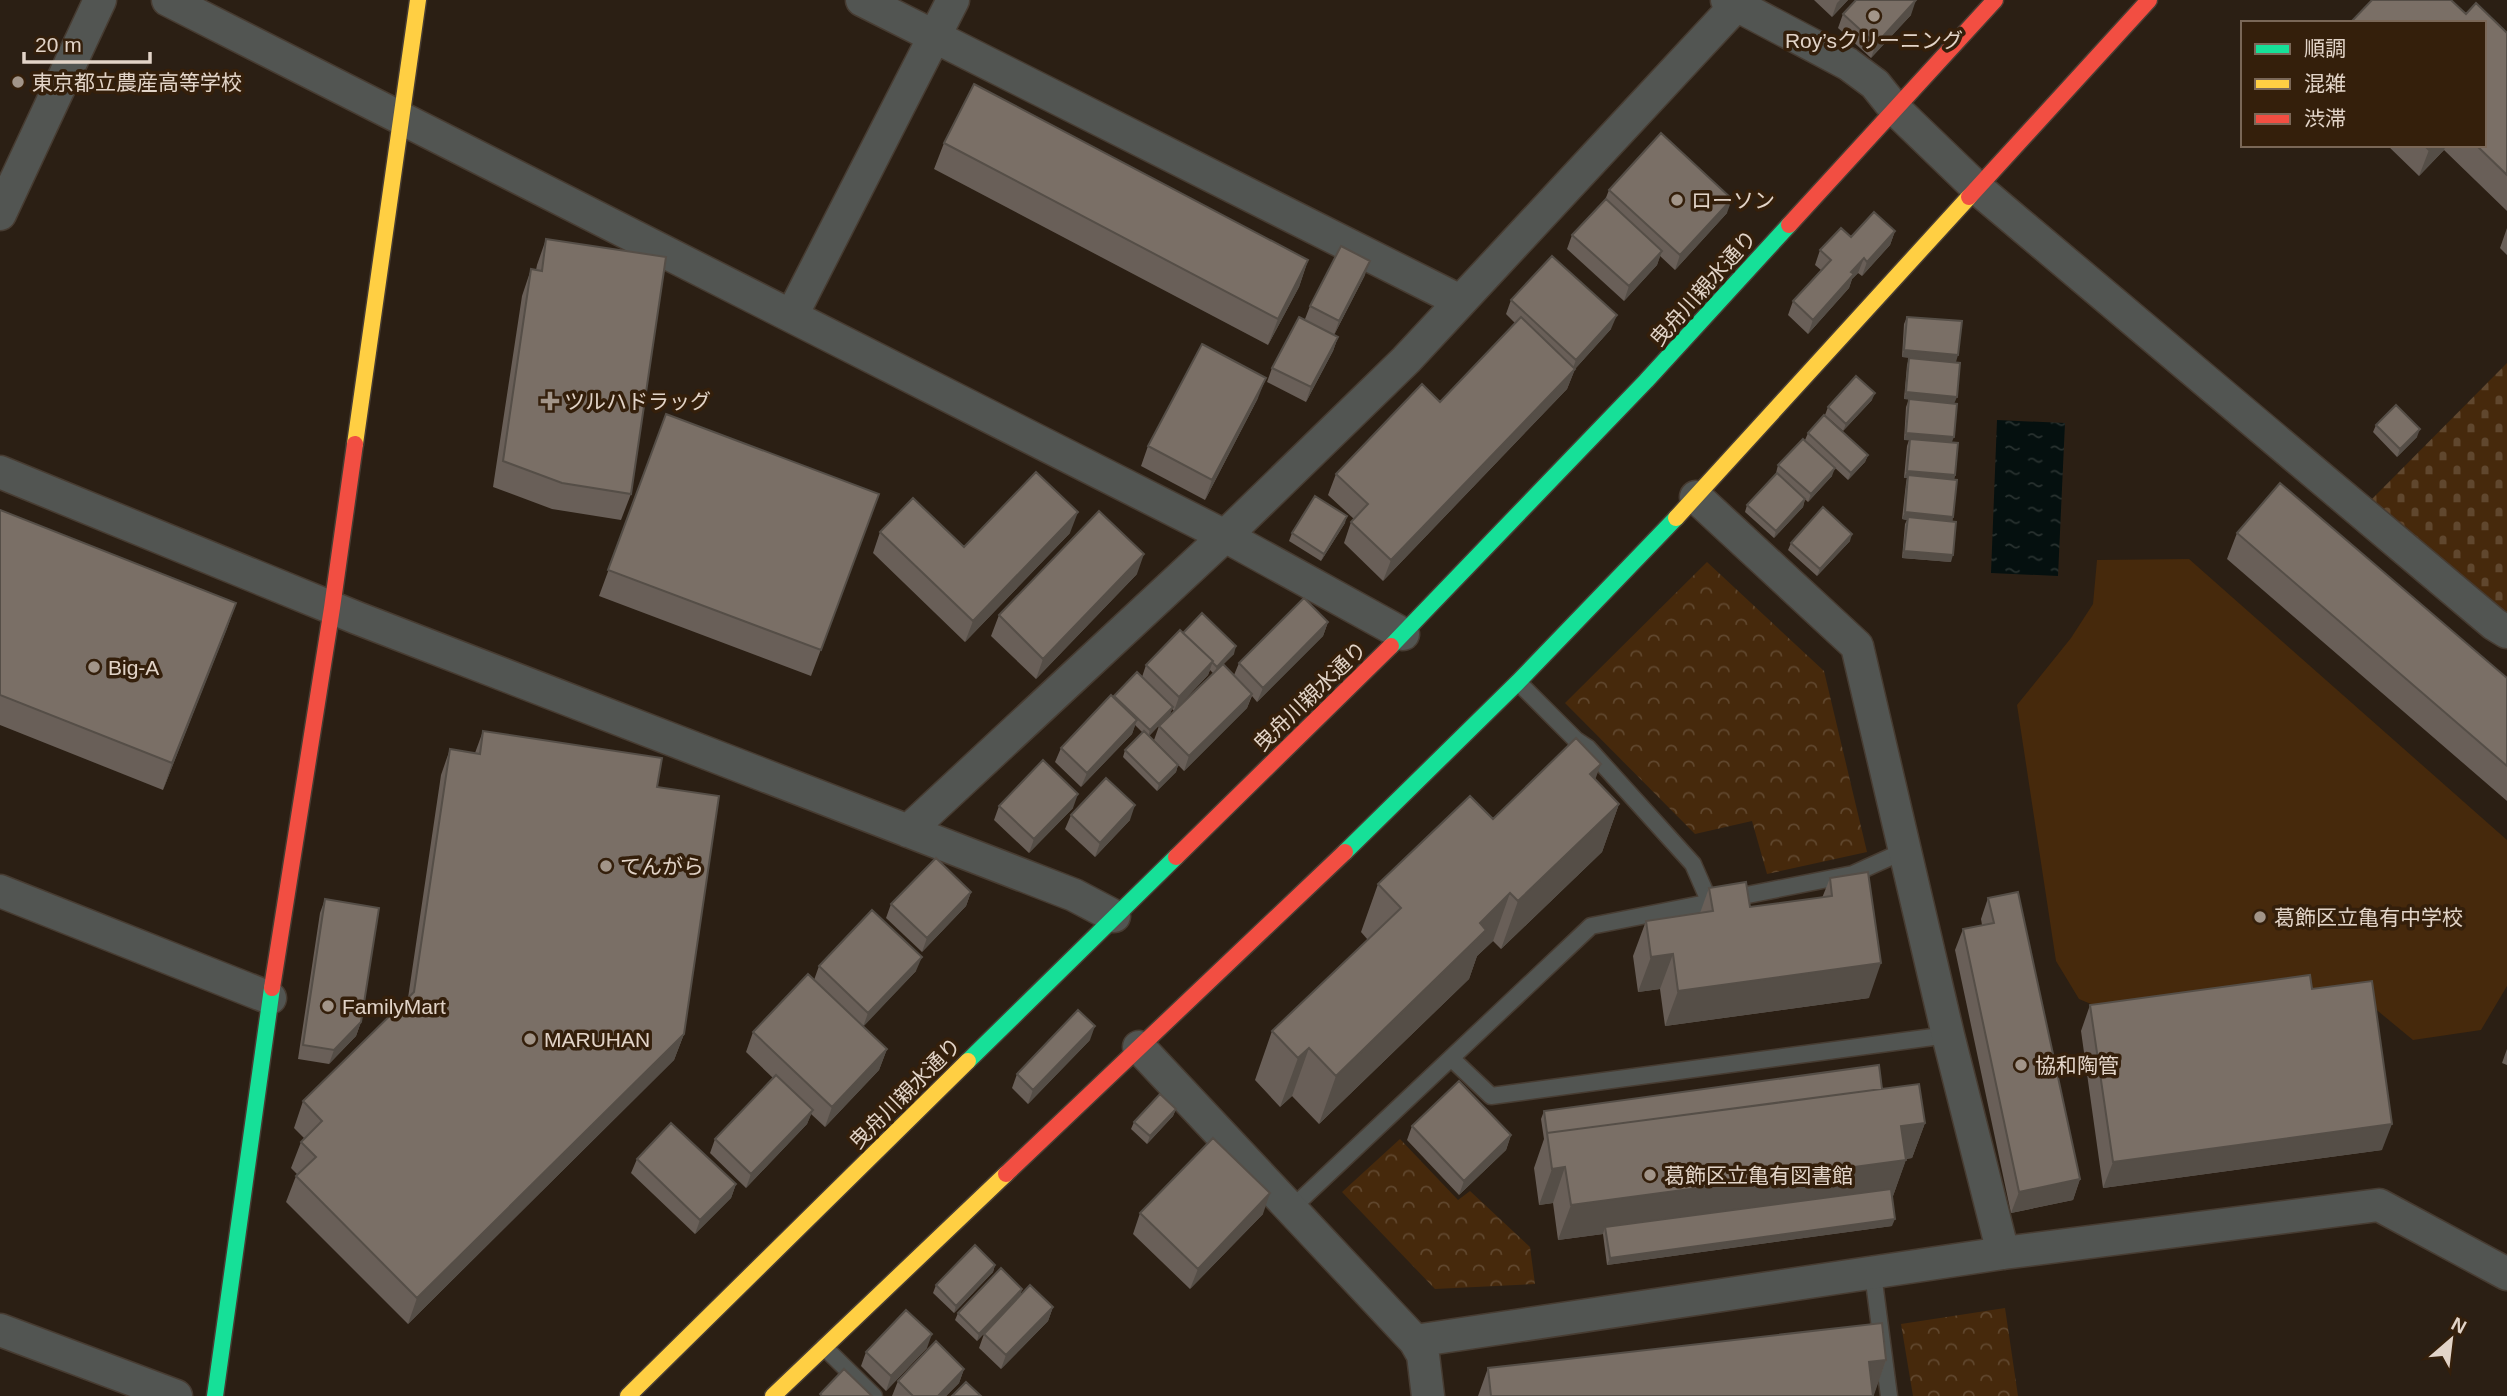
<svg xmlns="http://www.w3.org/2000/svg" width="2507" height="1396" font-family="Arial,'Noto Sans JP',sans-serif">
  <defs>
    <pattern id="cemetery-stones" width="16" height="16" patternUnits="userSpaceOnUse" patternTransform="scale(1.75)"><rect width="16" height="16" fill="#46290c"/><path d="M2 7V4a2 2 0 0 1 4 0v3zM10 15v-3a2 2 0 0 1 4 0v3z" fill="#60472e"/></pattern>
    <pattern id="park-crowns" width="20" height="18" patternUnits="userSpaceOnUse" patternTransform="scale(1.75)"><rect width="20" height="18" fill="#46290c"/><path d="M2 6a3 3 0 1 1 6 0M12 15a3 3 0 1 1 6 0" fill="none" stroke="#60472e"/></pattern>
    <pattern id="water-ripples" width="26" height="14" patternUnits="userSpaceOnUse" patternTransform="scale(1.75)"><rect width="26" height="14" fill="#05100f"/><path d="M2 4q2-2 4 0t4 0M15 11q2-2 4 0t4 0" fill="none" stroke="#293230"/></pattern>
  </defs>
  <rect width="100%" height="100%" fill="#2b1f14"/>
  <path fill="#46290c" d="M2189,559l318,281v146l-26,44 -68,10 -46,-38 -255,11 -33,-14 -23,-38 -39,-256 54,-67 22,-34 4,-44z"/>
  <path fill="url(#cemetery-stones)" d="M2507,363v252l-136,-115z"/>
  <path fill="url(#park-crowns)" d="M1707,562l117,109 43,181 -100,22 -15,-53 -57,13 -130,-131z
    M1400,1139l58,61 12,-9 60,56 5,37 -100,5 -93,-97z
    M2005,1308l13,88h-105l-12,-72z"/>
  <path fill="url(#water-ripples)" d="M1997,420l68,3 -7,153 -67,-3z"/>
  <g fill="none" stroke-linecap="round" stroke-linejoin="round">
    <defs>
      <path id="lane" d="M1518,682l58,58 12,8 105,116 17,39
        M1451,1058l40,38 457,-61
        M1291,1209l300,-283 262,-52 53,-24
        M1873,1274l16,122
        M824,1347l50,49"/>
      <path id="street" d="M168,0l1057,536 178,98
        M862,0l598,301
        M1727,0l121,64 27,20 20,25 82,79 517,436 13,8
        M0,214l100,-214
        M792,315l161,-315
        M0,472l357,146 717,277 40,21
        M1696,497l161,149 91,389 55,218
        M908,831l317,-295 181,-176 335,-360
        M0,891l270,107
        M1139,1047l276,294 8,14 5,41
        M0,1330l176,66
        M1415,1341l588,-88 376,-48 128,69"/>
      <path id="fast" d="M1391,646l255,-265 143,-156
        M1345,852l173,-170 158,-164
        M968,1061l208,-204
        M215,1396l57,-408"/>
      <path id="slow" d="M355,444l63,-444
        M1676,518l293,-321
        M628,1396l340,-335
        M773,1396l233,-222"/>
      <path id="jam" d="M1969,197l180,-197
        M1789,225l206,-225
        M1176,857l215,-211
        M272,988l60,-380 23,-164
        M1006,1174l339,-322"/>
    </defs>
    <use href="#lane" stroke="#473c32" stroke-width="19"/>
    <use href="#street" stroke="#473c32" stroke-width="35"/>
    <use href="#fast" stroke="#473c32" stroke-width="19"/>
    <use href="#slow" stroke="#473c32" stroke-width="19"/>
    <use href="#jam" stroke="#473c32" stroke-width="19"/>
    <use href="#lane" stroke="#525552" stroke-width="16"/>
    <use href="#street" stroke="#525552" stroke-width="32"/>
    <use href="#fast" stroke="#16e098" stroke-width="16"/>
    <use href="#slow" stroke="#ffcf43" stroke-width="16"/>
    <use href="#jam" stroke="#f24e42" stroke-width="16"/>
  </g>
  <path fill="#695f58" d="M1814,0h34l-16,17z
    M1843,14l68,1 -40,43 -33,-30z
    M2466,14l41,19v178l-63,-61 -25,26 -32,-31h97z
    M944,143l364,117 -9,27 -31,58 -334,-176z
    M1609,190l118,23 -52,57 -15,-14 -3,9 -33,36 -57,-52 5,-14 33,-35z
    M2507,228v27l-7,-7z
    M1895,231l-5,14 -28,31 -4,-3 -6,6 -3,9 -41,46 -20,-19 5,-14 28,-31 -6,-5 5,-15 31,-13z
    M546,239l85,255 -10,26 -69,-11 -59,-22 29,-191 9,-27 5,1 1,-5z
    M1365,275l-31,60 4,2 -5,14 -27,51 -39,-20 5,-14 33,-49 5,-13z
    M1511,300l100,29 -36,40 -8,20 -184,192 -39,-38 7,-21 3,-3 -26,-24 8,-21 104,-72 75,-79 -9,-9z
    M1907,317l49,45 -54,-5 2,-33z
    M1909,358l45,45 -2,39 3,33 -1,5 -3,82 -49,-4 3,-34 2,-4 -5,-1 4,-36 1,-5h-3l3,-32 2,-6h-5l2,-33 3,-8 11,1 -16,-1 3,-34z
    M1258,398l-53,102 -64,-34 7,-20z
    M1872,400l-29,31 -18,-16 3,-8z
    M666,414l213,80 -68,182 -212,-80z
    M2376,425l41,12 -20,20 -24,-25z
    M1808,433l60,22 -3,7 -17,18 -43,-40z
    M1778,465l54,11 -24,26 -14,-13 11,10 -2,8 -29,31 -29,-26 2,-7 30,-32h-1z
    M0,510l236,93 -73,187 -163,-65z
    M1345,523l-24,38 -32,-20 3,-8z
    M880,532l84,15 106,-14 -105,109 -92,-89z
    M2237,533l270,145v123l-280,-242z
    M1850,541l-33,35 -29,-26 3,-7z
    M1137,574l-101,105 -45,-43 8,-21z
    M1328,622l-5,14 -66,66 -5,-6 -5,12 -63,63 -30,-31 5,-14 54,-53 -3,-3 -2,5 -34,36 -2,-2 -2,5 -21,22 29,29 -2,7 -19,19 -34,-34 2,-7 18,-17 -8,-8 -3,9 -51,53 -26,-25 6,-14 53,-50v-2l28,-19 4,-12 37,-32 51,21 -11,10 11,11 5,-12z
    M483,731l174,56 27,247 -10,26 -266,264 -122,-122 10,-26 1,-2 -6,-6 10,-26 3,-4 -10,-10 9,-27 105,-103 33,-223 9,-26 25,4z
    M1595,780l24,24 -17,48 -101,97 -8,-8 -16,15 -8,23 -150,145 -27,-28 -12,11 -25,-27 17,-49 96,-91 -7,-8 17,-48 115,-65z
    M999,806l74,2 -44,45 -35,-33z
    M1071,815l59,5 -35,37 -30,-28z
    M1830,878l39,120 -204,28 -5,-37 -22,3 -5,-36 13,-35 54,-8 9,-25 41,19 72,-9z
    M971,892l-5,14 -44,46 -36,-34 5,-14z
    M1988,898l92,281 -7,21 -62,13 -56,-263 8,-21 19,-4 -1,-6z
    M325,899l36,123 -5,14 -27,28 -31,-5 22,-146z
    M819,966l97,5 -53,55 24,23 -8,21 -54,57 -14,-13 -4,10 -61,64 -36,-35 5,-14 58,-61 -27,-26 7,-20 61,-52z
    M2090,1005l292,145 -279,38 -22,-157z
    M1090,1040l-62,64 -16,-16 5,-14z
    M2507,1049v16l-5,-2z
    M1882,1089l43,34 -13,35 -6,1 -13,37h-1v30l-285,39 -4,-31 -45,6 -5,-37 -14,2 -5,-37 10,-29 -3,-20 3,-8z
    M1176,1109l-3,7 -26,28 -16,-15 3,-7z
    M1412,1126l99,9 -5,15 -47,45 -52,-55z
    M637,1159l99,25 -5,14 -36,36 -64,-61z
    M1140,1213l123,1 -73,75 -57,-55z
    M995,1265l-2,7 -39,41 -21,-20 3,-8z
    M1022,1289l-2,7 33,11 -5,14 -47,48 -22,-21 5,-14 30,-32 -37,39 -22,-21 3,-7z
    M927,1348l-41,43 -25,-25 5,-14z
    M1886,1360l-13,36h-395l10,-28z
    M964,1369l-5,14 -13,13h-54l6,-15z"/>
  <path fill="#554e47" d="M1840,0h8l-16,17 5,-14z
    M1916,0l-5,15 -40,43 5,-14z
    M2433,145h13l-2,5 -25,26 10,-26z
    M1732,199l-5,14 -52,57 5,-15z
    M1895,231l-5,14 -28,31 5,-14z
    M1662,251l-5,14 -33,36 5,-15z
    M1864,258l-6,15 -6,6 -3,9 -41,46 5,-14 38,-48z
    M1308,260l-9,27 -31,58 10,-26z
    M1370,261l-5,14 -31,60 5,-14z
    M1617,315l-6,14 -36,40 -8,20 -184,192 8,-21 180,-187 5,-13z
    M1338,337l-5,14 -27,51 5,-15z
    M1904,350l54,5 -2,7 -54,-5z
    M1266,378l-8,20 -53,102 7,-20z
    M1906,392l51,5 -3,7 -50,-5z
    M1875,393l-3,7 -29,31 3,-7z
    M2420,429l-3,8 -20,20 3,-8z
    M1906,433l48,4 -3,7 -47,-4z
    M1868,455l-3,7 -17,18 3,-7z
    M1835,468l-3,8 -24,26 3,-8z
    M1907,471l48,4 -2,8 -45,-8 -1,3h-3z
    M1805,499l-2,8 -29,31 2,-7z
    M1078,512l-8,21 -105,109 8,-21z
    M1905,512l48,5 -2,7 -43,-7 -1,3 -5,-1z
    M1347,516l-2,7 -24,38 3,-7z
    M1852,534l-2,7 -33,35 3,-7z
    M1904,551l49,4 -2,7 -49,-4z
    M1144,554l-7,20 -101,105 7,-20z
    M236,603l-9,26 -64,161 9,-27z
    M1328,622l-5,14 -66,66 6,-14z
    M1236,646l-2,8 -20,20 3,-7z
    M1213,661l-5,14 -34,36 5,-14z
    M1252,694l-5,14 -63,63 5,-15z
    M1173,707l-3,7 -22,23 2,-7z
    M1137,720l-5,14 -51,53 6,-14z
    M1601,764l-18,48 7,-38z
    M1178,765l-2,7 -19,19 2,-7z
    M1078,794l-5,14 -44,45 5,-14z
    M1619,804l-17,48 -101,97 17,-48z
    M1135,805l-5,15 -35,37 5,-14z
    M971,892l-5,14 -44,46 5,-14z
    M1510,893l-17,48 -16,15 -8,23 -150,145 17,-48 144,-153z
    M1673,954l-13,35 -22,3 13,-35z
    M922,957l-6,14 -53,56 5,-14z
    M1881,963l-12,35 -204,28 13,-35z
    M361,1022l-5,14 -27,28 5,-14z
    M1095,1026l-5,14 -62,64 5,-14z
    M684,1034l-10,26 -266,264 9,-26z
    M1309,1048l-17,48 -12,11 18,-49z
    M887,1049l-8,21 -54,57 7,-20z
    M1176,1109l-3,7 -26,28 3,-8z
    M813,1110l-6,14 -61,64 5,-14z
    M1925,1123l-13,35 -24,3 13,-35z
    M2392,1124l-10,26 -279,38 10,-26z
    M1511,1135l-5,15 -47,45 5,-14z
    M1906,1160l-13,36 -287,38 -1,-7 -2,7 -45,6 13,-35z
    M1565,1167l-12,36 -14,2 13,-36z
    M2080,1179l-7,21 -62,13 8,-21z
    M736,1184l-5,14 -36,36 5,-14z
    M1270,1193l-7,21 -73,75 8,-20z
    M1895,1219l-3,7 -285,39 3,-7z
    M995,1265l-2,7 -39,41 2,-7z
    M1022,1289l-2,7 -43,45 2,-7z
    M1053,1307l-5,14 -47,48 5,-14z
    M932,1334l-5,14 -41,43 5,-15z
    M1886,1360l-12,35 -6,1 1,-34z
    M964,1369l-5,14 -13,13h-8z"/>
  <path fill="#7a6f66" stroke="#554e47" stroke-width="2" d="M1856,0h60l-40,44 -33,-30z
    M2372,0h79l15,14 10,-11 31,30v142l-31,-30h8v-122h-134z
    M974,84l334,176 -30,59 -334,-176z
    M1661,133l71,66 -52,56 -71,-65z
    M2424,145h9l-4,5z
    M1606,199l56,52 -33,35 -57,-51z
    M1874,212l21,19 -28,31 -3,-4 -13,14 3,2 -41,46 -20,-19 38,-41 -11,-10 21,-22 10,9z
    M546,239l120,18 -35,237 -69,-11 -59,-22 28,-192 11,2z
    M1341,246l29,15 -31,60 -29,-15z
    M1552,256l65,59 -41,45 -65,-60z
    M1299,317l39,20 -27,50 -39,-19z
    M1521,317l54,52 -184,191 -40,-38 17,-18 -32,-30 86,-90 18,18z
    M1907,317l55,4 -4,34 -54,-5z
    M1202,344l64,34 -54,102 -64,-34z
    M1909,358l51,5 -3,34 -51,-5z
    M1856,376l19,17 -29,31 -18,-17z
    M1909,399l48,5 -3,33 -48,-4z
    M2396,405l24,24 -20,20 -24,-24z
    M666,414l213,80 -58,156 -213,-80z
    M1824,415l44,40 -17,18 -43,-40z
    M1803,439l32,29 -24,26 -33,-29z
    M1910,439l48,4 -3,32 -48,-4z
    M1036,472l42,40 -105,109 -93,-89 33,-34 51,49z
    M1777,473l28,26 -29,32 -29,-26z
    M1908,475l49,5 -4,37 -48,-5z
    M2280,483l227,195v88l-270,-233z
    M1315,496l32,20 -23,38 -32,-21z
    M1823,507l29,27 -32,35 -29,-26z
    M0,510l236,93 -64,160 -172,-68z
    M1099,511l45,43 -101,105 -44,-44z
    M1908,517l48,5 -3,33 -49,-4z
    M1304,598l24,24 -65,66 -24,-25z
    M1202,613l34,33 -19,21 -5,-5 1,-1 -30,-28z
    M1180,630l33,31 -34,36 -33,-32z
    M1223,664l29,30 -63,62 -30,-30z
    M1137,672l36,35 -23,23 -36,-34z
    M1111,695l26,25 -50,53 -26,-25z
    M483,731l179,27 -5,29 62,9 -35,238 -267,264 -121,-122 20,-19 -15,-15 21,-21 -19,-20 111,-109 36,-243 30,5z
    M1144,731l34,34 -19,19 -34,-34z
    M1576,738l25,26 -11,10 29,30 -101,97 -8,-8 -30,30 6,7 -150,146 -27,-28 -11,10 -26,-27 129,-123 -23,-24 92,-88 23,23z
    M1043,760l35,34 -44,45 -35,-33z
    M1106,778l29,27 -35,38 -29,-28z
    M936,858l35,34 -44,46 -36,-34z
    M1868,872l13,91 -203,28 -5,-37 -22,3 -5,-36 67,-10 -4,-23 37,-6 4,25 82,-11 -2,-18z
    M2018,892l62,287 -61,13 -56,-263 31,-6 -6,-25z
    M325,899l54,9 -18,114 -27,28 -31,-5z
    M872,910l50,47 -54,56 -49,-47z
    M808,974l79,75 -55,58 -79,-75z
    M2310,975l2,14 60,-8 20,143 -279,38 -23,-157z
    M1078,1010l17,16 -62,64 -16,-16z
    M1879,1065l3,24 -335,44 -3,-22z
    M776,1075l37,35 -62,64 -36,-35z
    M1459,1081l52,54 -47,46 -52,-55z
    M1919,1084l6,39 -24,3 5,34 -335,45 -6,-38 -13,2 -5,-36z
    M1160,1094l16,15 -26,27 -16,-14z
    M671,1123l65,61 -36,36 -63,-61z
    M1213,1138l57,55 -72,76 -58,-56z
    M1891,1189l4,30 -285,39 -5,-31z
    M975,1245l20,20 -39,41 -20,-21z
    M1001,1268l21,21 -43,45 -21,-21z
    M1030,1285l23,22 -47,48 -22,-21z
    M906,1310l26,24 -41,42 -25,-24z
    M1882,1323l4,37 -17,2 4,34h-382l-3,-28z
    M936,1341l28,28 -26,27h-25l-15,-15z
    M844,1369l28,27h-50l-2,-2z
    M966,1382l15,14h-29z"/>
  <g fill="#a29589" stroke="#341f0b" stroke-width="2.5">
    <circle cx="1874" cy="16" r="7"/>
    <circle cx="18" cy="82" r="7"/>
    <circle cx="1677" cy="200" r="7"/>
    <path d="M546.5 390.5h7v7h7v7h-7v7h-7v-7h-7v-7h7z"/>
    <circle cx="94" cy="667" r="7"/>
    <circle cx="606" cy="866" r="7"/>
    <circle cx="2260" cy="917" r="7"/>
    <circle cx="328" cy="1006" r="7"/>
    <circle cx="530" cy="1039" r="7"/>
    <circle cx="2021" cy="1065" r="7"/>
    <circle cx="1650" cy="1175" r="7"/>
  </g>
  <g text-anchor="middle" dominant-baseline="central" stroke-width="7" stroke-linejoin="round" paint-order="stroke">
    <g font-size="21" fill="#e2d4c8" stroke="#341f0b" text-anchor="start">
      <text x="1874" y="40" text-anchor="middle">Roy’sクリーニング</text>
      <text x="32" y="82">東京都立農産高等学校</text>
      <text x="1691" y="200">ローソン</text>
      <text x="564" y="401">ツルハドラッグ</text>
      <text x="108" y="667">Big-A</text>
      <text x="620" y="866">てんがら</text>
      <text x="2274" y="917">葛飾区立亀有中学校</text>
      <text x="342" y="1006">FamilyMart</text>
      <text x="544" y="1039">MARUHAN</text>
      <text x="2035" y="1065">協和陶管</text>
      <text x="1664" y="1175">葛飾区立亀有図書館</text>
    </g>
    <g font-size="21" fill="#e2d4c8" stroke="#341f0b">
      <text transform="translate(1703 288) rotate(-48)">曳舟川親水通り</text>
      <text transform="translate(1310 696) rotate(-44)">曳舟川親水通り</text>
      <text transform="translate(905 1093) rotate(-45)">曳舟川親水通り</text>
    </g>
  </g>
  <rect x="2241" y="21" width="245" height="126" fill="#341f0b" stroke="#7a6757" stroke-width="2"/>
  <rect x="2255" y="44" width="35" height="10" fill="#16e098" stroke="#7a6757" stroke-width="2"/>
  <text x="2304" y="56" font-size="21" fill="#e2d4c8">順調</text>
  <rect x="2255" y="79" width="35" height="10" fill="#ffcf43" stroke="#7a6757" stroke-width="2"/>
  <text x="2304" y="91" font-size="21" fill="#e2d4c8">混雑</text>
  <rect x="2255" y="114" width="35" height="10" fill="#f24e42" stroke="#7a6757" stroke-width="2"/>
  <text x="2304" y="126" font-size="21" fill="#e2d4c8">渋滞</text>
  <g transform="translate(2451 1340) rotate(28)" stroke="#341f0b" stroke-width="5" paint-order="stroke">
  <path d="M0-5L12 26L0 18L-12 26Z" fill="#e2d4c8"/>
  <text y="-10" font-size="19" font-weight="bold" text-anchor="middle" fill="#e2d4c8">N</text>
  </g>
  <path d="M24 52v10h126v-10" fill="none" stroke="#e2d4c8" stroke-width="3.5"/>
  <text x="35" y="52" font-size="21" fill="#e2d4c8" stroke="#341f0b" stroke-width="5" paint-order="stroke">20 m</text>
</svg>
